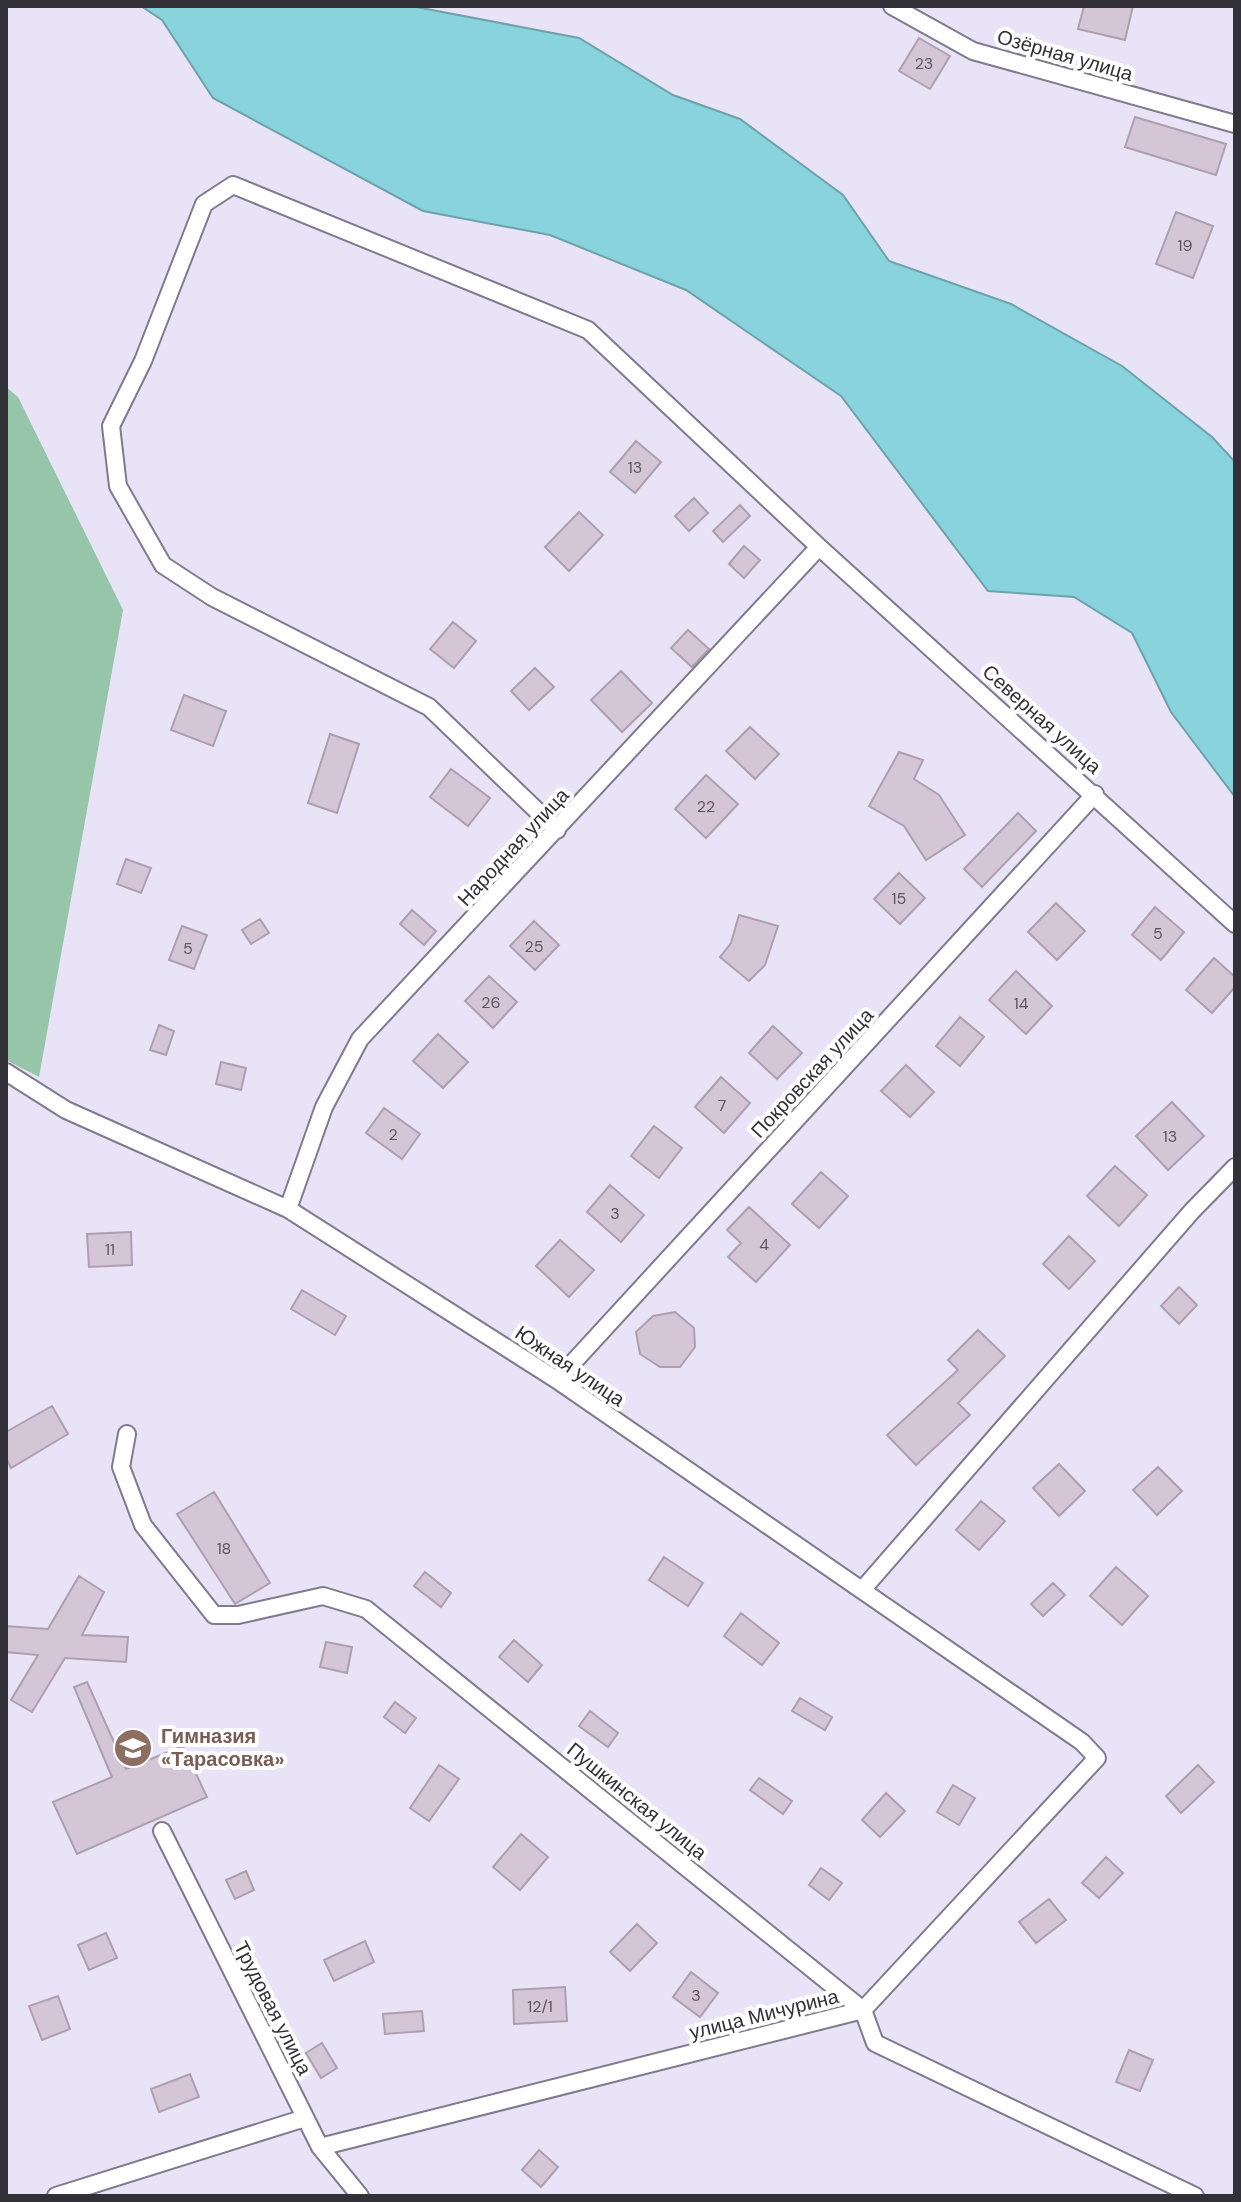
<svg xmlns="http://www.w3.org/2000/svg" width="1241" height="2202" font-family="'DM Sans',sans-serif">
  <rect width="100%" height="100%" fill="#e8e3f7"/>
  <path fill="#96c5a9" d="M6,387l12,10 105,213 -84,467 -33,-17z"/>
  <path fill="#88d3dc" stroke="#6ea2ab" stroke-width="2" d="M141,6h270l168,32 94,57 67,24 103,76 46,66 122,43 111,62 90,71 23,25v335l-64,-85 -39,-79 -58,-36 -86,-6 -147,-195 -155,-106 -136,-55 -127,-24 -210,-113 -51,-78z"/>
  <path fill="#d5c6d7" stroke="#ae9faf" stroke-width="2" d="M1084,6h49l-8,34 -47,-11z
    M919,38l31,18 -20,33 -31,-18z
    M1135,117l91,27 -10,31 -91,-28z
    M1176,212l37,14 -20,52 -37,-14z
    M636,441l25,21 -26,31 -25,-21z
    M694,498l14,15 -19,18 -14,-15z
    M740,505l10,11 -27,26 -10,-11z
    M579,512l24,23 -34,36 -24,-24z
    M744,546l16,14 -16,18 -15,-14z
    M453,622l23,19 -22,27 -24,-19z
    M688,630l21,19 -17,18 -21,-19z
    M535,668l19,19 -25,23 -18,-19z
    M621,671l31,32 -30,29 -31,-32z
    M184,695l42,16 -13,35 -42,-16z
    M750,727l29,27 -24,25 -29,-28z
    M330,734l29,10 -22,69 -29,-10z
    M899,752l24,8 -9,19 25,16 26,40 -39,25 -22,-34 -35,-20z
    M451,769l39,29 -22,28 -38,-29z
    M706,775l32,29 -32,34 -31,-29z
    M1018,813l18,18 -54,56 -18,-18z
    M126,859l25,9 -10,25 -24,-9z
    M899,873l26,25 -25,26 -26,-25z
    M1056,903l29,28 -28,29 -29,-28z
    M1155,907l29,25 -23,28 -29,-25z
    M412,910l24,21 -12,14 -24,-21z
    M739,915l39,11 -13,39 -16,16 -29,-24 11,-14z
    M260,919l9,14 -18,11 -9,-14z
    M534,921l25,24 -24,25 -25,-24z
    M182,926l25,9 -13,34 -25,-9z
    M1214,958l21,19v10l-23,26 -26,-23z
    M1016,971l36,35 -26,28 -37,-34z
    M489,976l28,26 -24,26 -28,-27z
    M960,1017l24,20 -24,29 -24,-20z
    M159,1025l15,6 -8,24 -16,-5z
    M773,1026l29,27 -25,26 -28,-26z
    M438,1034l30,28 -25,26 -30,-27z
    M221,1062l25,6 -5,22 -25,-6z
    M906,1065l28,27 -24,25 -29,-26z
    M721,1077l29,26 -26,30 -29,-26z
    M1172,1102l32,34 -36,34 -32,-34z
    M384,1108l36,26 -18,25 -36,-26z
    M654,1126l28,22 -23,30 -28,-22z
    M1115,1166l32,29 -28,31 -32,-30z
    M821,1172l27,24 -29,32 -27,-24z
    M610,1185l34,30 -23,27 -34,-30z
    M749,1207l41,38 -34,37 -28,-25 13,-14 -14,-13z
    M131,1232l1,33 -43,2 -2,-33z
    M1069,1236l26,25 -26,28 -26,-25z
    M560,1240l34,30 -25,27 -33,-31z
    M1179,1287l18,18 -18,19 -18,-18z
    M302,1290l44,26 -11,19 -44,-26z
    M675,1312l19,16 1,19 -15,20h-20l-20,-13 -4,-22 17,-16z
    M978,1330l27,26 -47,47 12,12 -54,50 -29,-30 71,-65 -10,-10z
    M52,1406l16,28 -57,34 -5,-10v-26z
    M1059,1464l26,27 -26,25 -26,-28z
    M1158,1467l24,24 -25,24 -24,-25z
    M214,1492l56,91 -35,21 -58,-90z
    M981,1501l24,20 -26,29 -23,-20z
    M664,1557l39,26 -15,23 -39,-26z
    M1116,1567l32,29 -26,29 -32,-29z
    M425,1572l26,21 -10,14 -27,-21z
    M79,1576l25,16 -22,43 46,2 -2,25 -61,-4 -33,54 -21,-12 27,-45 -32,-3v-26l42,3z
    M1053,1583l12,12 -22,21 -12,-12z
    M741,1613l38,30 -17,22 -38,-29z
    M514,1640l28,25 -14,17 -29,-25z
    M326,1642l26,5 -5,26 -27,-6z
    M87,1682l39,87 57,-23 24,51 -130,57 -24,-52 59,-25 -38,-90z
    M800,1698l32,19 -7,13 -33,-19z
    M395,1702l21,16 -11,15 -21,-16z
    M590,1711l28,22 -10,14 -29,-21z
    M439,1765l20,14 -30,42 -19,-13z
    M1198,1765l16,17 -33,31 -15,-17z
    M759,1778l33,23 -9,13 -33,-24z
    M953,1785l22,13 -16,27 -22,-13z
    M886,1793l19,18 -25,26 -18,-17z
    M521,1834l27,23 -28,33 -27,-23z
    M1106,1857l17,16 -24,25 -17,-15z
    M821,1868l21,15 -13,17 -20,-15z
    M246,1871l8,19 -19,9 -9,-19z
    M1049,1899l17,21 -30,23 -17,-21z
    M637,1924l20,19 -27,28 -20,-19z
    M106,1933l11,25 -28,12 -11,-25z
    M365,1941l9,21 -40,19 -10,-21z
    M691,1972l27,21 -18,24 -27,-20z
    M565,1987l2,34 -53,3 -1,-34z
    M58,1996l12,33 -28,11 -13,-34z
    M422,2011l2,20 -39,3 -2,-20z
    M322,2043l15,25 -16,10 -15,-25z
    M1129,2050l24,10 -13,31 -24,-9z
    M190,2074l9,23 -40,15 -8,-23z
    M539,2150l19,17 -17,20 -19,-17z"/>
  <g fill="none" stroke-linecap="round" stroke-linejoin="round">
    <defs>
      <path id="minor" d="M892,6l81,45 262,73
        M557,830l-128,-123 -217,-110 -49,-32 -45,-79 -7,-60 32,-65 61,-157 29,-19 355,145 231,217 416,377
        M6,1072l60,38 222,99 269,171 525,362 15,16 -234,252 -543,137
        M288,1209l36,-102 36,-68 459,-492
        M557,1380l538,-586
        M127,1434l-6,33 22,58 71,90h24l85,-19 43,13 497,401 12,33 320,153
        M862,1590l330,-379 43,-44
        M162,1831l158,316 40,49
        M56,2196l249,-78"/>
    </defs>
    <use href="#minor" stroke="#7f7a8c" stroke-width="20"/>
    <use href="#minor" stroke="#fff" stroke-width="16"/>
  </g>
  <defs>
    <symbol id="school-disc" viewBox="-11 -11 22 22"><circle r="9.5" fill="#8d6e63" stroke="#fff"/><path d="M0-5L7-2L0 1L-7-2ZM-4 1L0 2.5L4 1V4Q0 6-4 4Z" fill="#fff"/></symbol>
  </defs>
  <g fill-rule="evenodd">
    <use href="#school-disc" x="111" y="1726" width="44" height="44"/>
  </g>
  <g text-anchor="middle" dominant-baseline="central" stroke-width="8" stroke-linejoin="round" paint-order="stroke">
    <g font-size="16" fill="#5c5660">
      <text x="924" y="63">23</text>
      <text x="1185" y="245">19</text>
      <text x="635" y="467">13</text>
      <text x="706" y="806">22</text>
      <text x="899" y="898">15</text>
      <text x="1158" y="933">5</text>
      <text x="534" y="946">25</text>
      <text x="188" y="948">5</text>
      <text x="491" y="1002">26</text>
      <text x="1021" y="1003">14</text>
      <text x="722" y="1105">7</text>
      <text x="393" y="1134">2</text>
      <text x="1170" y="1136">13</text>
      <text x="615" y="1213">3</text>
      <text x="764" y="1244">4</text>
      <text x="110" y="1249">11</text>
      <text x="224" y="1548">18</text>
      <text x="696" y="1995">3</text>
      <text x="540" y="2006">12/1</text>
    </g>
    <g font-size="20" fill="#333138" stroke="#fff">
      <text transform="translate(1065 55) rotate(16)">Озёрная улица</text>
      <text transform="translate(1042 719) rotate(42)">Северная улица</text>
      <text transform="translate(513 847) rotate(-47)">Народная улица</text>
      <text transform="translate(812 1073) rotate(-47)">Покровская улица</text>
      <text transform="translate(570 1366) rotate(34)">Южная улица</text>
      <text transform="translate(637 1801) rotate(39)">Пушкинская улица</text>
      <text transform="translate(273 2008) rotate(63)">Трудовая улица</text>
      <text transform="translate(764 2014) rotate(-14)">улица Мичурина</text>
    </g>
    <g font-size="20" font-weight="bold" fill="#785e54" stroke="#fff" text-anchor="start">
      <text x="161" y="1736">Гимназия<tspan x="161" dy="23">«Тарасовка»</tspan></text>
    </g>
  </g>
  <rect width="1241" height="2202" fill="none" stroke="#333138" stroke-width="16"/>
</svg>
